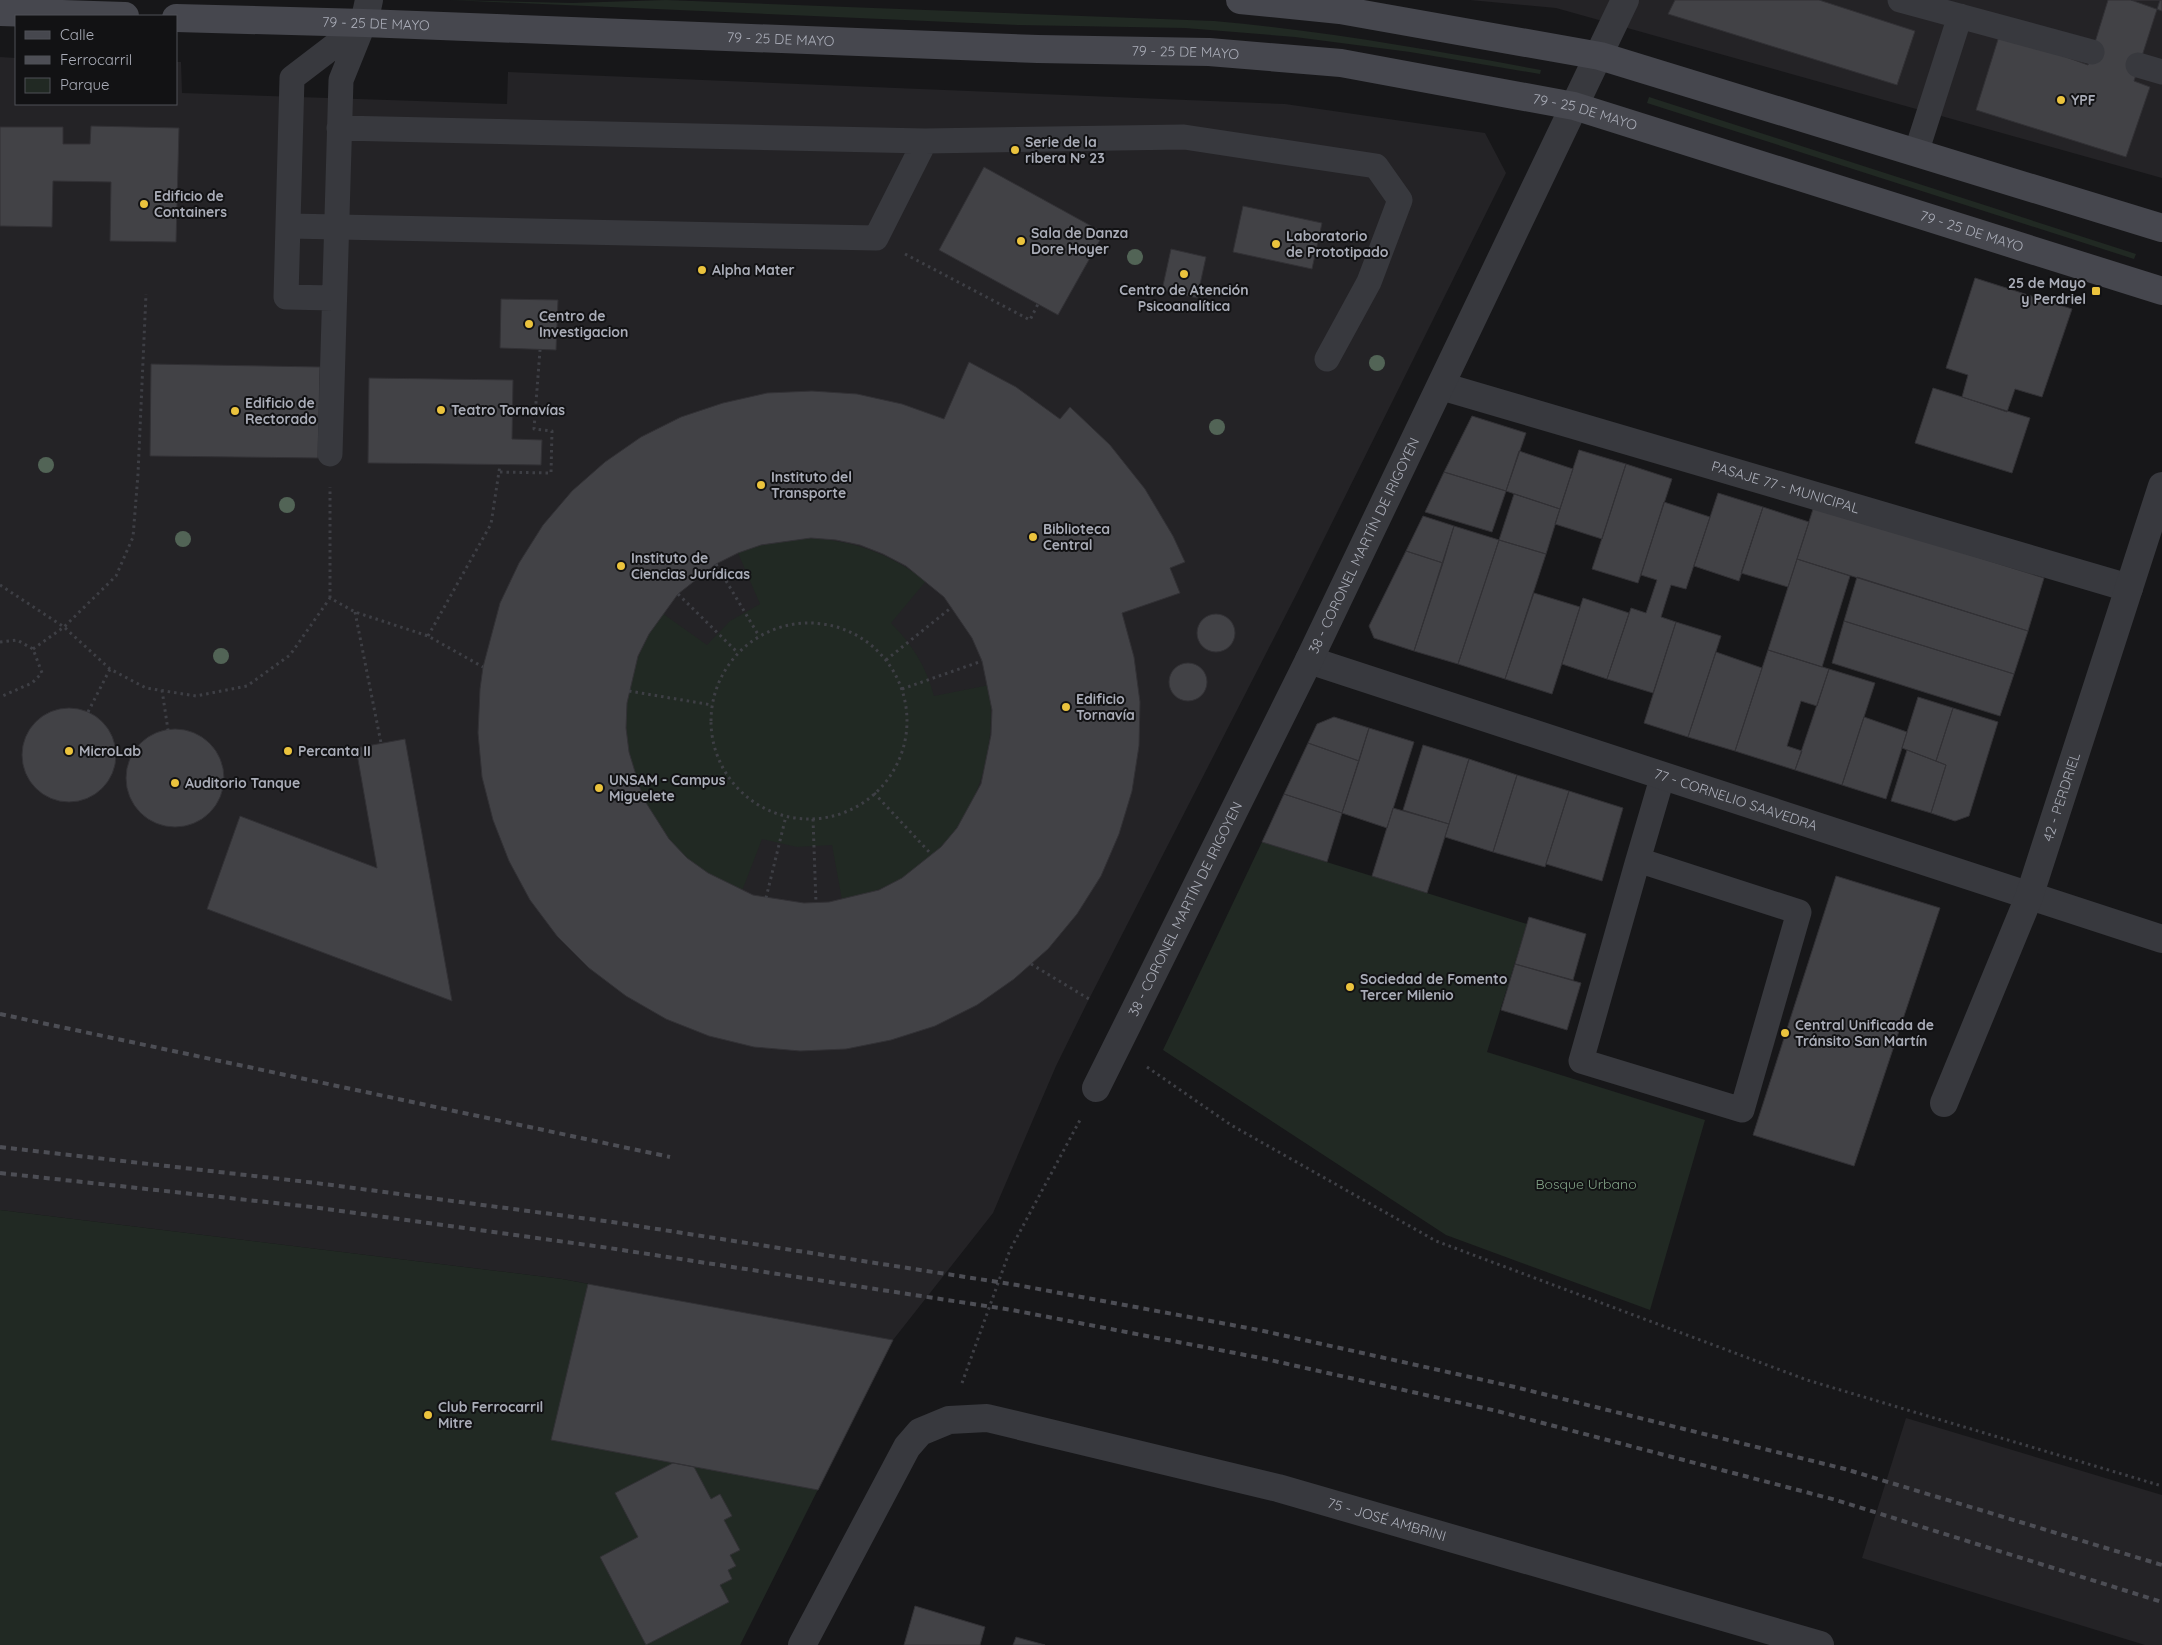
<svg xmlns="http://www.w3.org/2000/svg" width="2162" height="1645" font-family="Quicksand,sans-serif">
  <rect width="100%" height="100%" fill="#171719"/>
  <path fill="#242326" d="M1470,0h692v178l-606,-170z
    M0,57l16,1v46h160v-42h5l1,31 325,11 1,-32 777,32 200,29 21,40 -209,420 -208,406 -33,67 -63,147 -100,127 -331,-61 -562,-69z
    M1906,1418l256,77v150h-17l-283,-87z"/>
  <path fill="#212923" d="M450,0l122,3 94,-3 548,21c110,10 218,29 327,49l-1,4 -130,-22 -115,-15 -110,-9 -167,-3z
    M1649,97l487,157 -2,5 -487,-156z
    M810,538c45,3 80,16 116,43l-35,42c21,21 35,43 43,73l55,-11c13,102 -42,195 -147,215l-10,-55 -35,2 -35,-8 -20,52c-12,-6 -24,-11 -34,-17 -63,-40 -95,-125 -77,-196 7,-24 18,-45 31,-65l45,32 23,-24 30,-17 -22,-51 23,-8z
    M1262,842l265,82 -40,128 218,68 -55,190 -204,-75 -283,-185z
    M0,1210l562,69 331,61 -153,305h-740z"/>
  <path fill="#424246" stroke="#323135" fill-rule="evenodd" d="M1675,0h144l96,31 -18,54 -229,-71z
    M2108,0h52l-26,81 16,6 -24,70 -150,-47 24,-77 88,32z
    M2131,0h31v11z
    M91,126l88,2 -3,114 -66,-1 1,-59 -58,-1 -1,46 -52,-1v-99h63v17h27z
    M984,167l120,66 -46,82 -119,-65z
    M1243,206l79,17 -10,46 -79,-17z
    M1171,249l35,8 -9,41 -35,-8z
    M1975,278l97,31 -30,88 -27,-8 -8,23 -45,-15 6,-22 -22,-7z
    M501,299l57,1 -2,50 -56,-2z
    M969,362l47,25 44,32 10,-12 40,38 35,44 28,47 12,26 -15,6 10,25 -58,20 12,44 6,45 -1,44 -7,45 -13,43 -18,42 -24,38 -29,35 -34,30 -37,26 -42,21 -44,14 -45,9 -46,2 -46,-4 -45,-11 -43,-17 -40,-23 -37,-28 -32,-32 -27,-36 -21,-39 -16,-41 -11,-43 -4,-44 2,-44 3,-22 17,-64 19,-40 24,-38 29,-34 33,-29 36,-25 40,-20 42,-14 44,-10 45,-2 45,3 45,10 42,15zM811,538l25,2 24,5 23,9 23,12 38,31 28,41 10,23 10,49 -1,25 -10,49 -24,44 -16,19 -39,31 -23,12 -50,12 -25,1 -51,-8 -45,-22 -21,-15 -18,-19 -26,-41 -14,-46 -3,-24 1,-25 11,-47 11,-22 29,-40 38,-30 22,-11 23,-8z
    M151,364l169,3 -2,91 -168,-2z
    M369,378l144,2 -1,59 30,1 -1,25 -173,-2z
    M1933,388l97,30 -18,55 -97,-30z
    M1472,416l54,17 -20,58 -62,-19z
    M1579,450l47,14 -24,75 -47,-15z
    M1519,451l54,18 -13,40 -54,-18z
    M1626,464l46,15 -34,104 -46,-14z
    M1444,472l62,19 -14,41 -67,-20z
    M1718,493l45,14 -24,74 -45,-15z
    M1514,494l46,15 -14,45 -47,-14z
    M1664,502l46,15 -24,72 -15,-4 -10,32 15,5 -23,71 -46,-14 24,-71 15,5 11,-33 -16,-5z
    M1814,506l230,72 -16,53 -231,-72z
    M1763,507l46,15 -21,65 -47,-14z
    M1423,516l31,10 -11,37 -37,-12z
    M1454,526l45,14 -41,124 -44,-13z
    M1499,540l47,14 -41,125 -47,-15z
    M1406,551l37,12 -29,88 -40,-13 -5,-12z
    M1797,559l53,17 -28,91 -54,-17z
    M1857,577l171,54 -14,43 -170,-53z
    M1534,593l46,14 -28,87 -47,-15z
    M1583,598l46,15 -22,66 -45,-15z
    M1197 633a19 19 0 1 1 38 0a19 19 0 1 1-38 0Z
    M1844,621l170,53 -14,42 -168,-53z
    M1676,622l45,14 -33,101 -44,-14z
    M1768,650l61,19 -12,37 -16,-5 -14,45 15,5 -7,19 -60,-19z
    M1716,652l46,16 -27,83 -47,-14z
    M1169 682a19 19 0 1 1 38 0a19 19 0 1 1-38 0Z
    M1829,669l46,14 -33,102 -47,-15z
    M1918,697l35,11 -17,53 -34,-13z
    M22 755a47 47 0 1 1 94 0a47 47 0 1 1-94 0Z
    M1953,708l45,14 -29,94 -14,5 -24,-8 15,-48 -10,-4z
    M1334,717l35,11 -10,33 -51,-18 9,-19z
    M1864,717l43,15 -21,67 -44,-14z
    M1369,728l45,14 -27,86 -45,-15z
    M126 778a49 49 0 1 1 98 0a49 49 0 1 1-98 0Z
    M405,739l47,262 -245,-92 33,-93 137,52 -21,-120z
    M1308,743l51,18 -17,52 -58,-19z
    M1423,745l46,14 -20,65 -46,-14z
    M1907,750l39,15 -15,48 -40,-12z
    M1469,759l48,16 -24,77 -48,-15z
    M1517,775l52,16 -24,76 -52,-15z
    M1569,791l54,17 -21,73 -56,-17z
    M1284,794l58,19 -15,49 -65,-20z
    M1393,808l56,16 -22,69 -55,-17z
    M1836,876l104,32 -86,258 -101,-31z
    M1529,917l57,17 -13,46 -58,-16z
    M1515,964l66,19 -14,47 -66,-20z
    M588,1284l305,56 -75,150 -267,-50z
    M673,1463l21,4 17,32 9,-5 12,22 -8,4 16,30 -10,5 6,11 -8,4 4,9 -12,6 9,17 -83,43 -46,-88 38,-20 -23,-44z
    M915,1606l70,21 -5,18h-76z
    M1016,1637l29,8h-32z"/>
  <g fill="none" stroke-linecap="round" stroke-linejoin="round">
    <path stroke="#3e3f45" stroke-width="3" stroke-dasharray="2.5 4" stroke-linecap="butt" d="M905,254l125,66 8,-16
      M500,472l51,1 1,-42 -18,-2 6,-79
      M716,564l43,72
      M0,585l64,42 46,42 36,19 50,8 51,-10 43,-31 40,-57 25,14 73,24 55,31
      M678,594l60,59
      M330,598v-111
      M355,612l26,131
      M711 721a98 98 0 1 1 196 0a98 98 0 1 1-196 0Z
      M428,636l63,-112 9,-59
      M0,642l17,-2 16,9 9,24 -10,10 -32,14
      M33,649l31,-22 52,-51 17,-39 5,-63 8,-180
      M886,660l66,-53
      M902,689l80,-28
      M162,690l6,40
      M629,691l83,14
      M88,712l22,-43
      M874,793l58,62
      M813,819l3,84
      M766,898l20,-82
      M1031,964l58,35
      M1147,1067l84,58 205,116 371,139 355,106
      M962,1383l48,-133 70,-130"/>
    <path stroke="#38393e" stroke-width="25" d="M1900,0l192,52
      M2138,65l24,7
      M925,141l259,-4 192,29 24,34 -31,82 -42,77
      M1916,153l44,-137
      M289,226l587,12 49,-97 -586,-13
      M333,298l-47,-1 6,-219 72,-55
      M330,454l11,-374 23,-57
      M1638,860l161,52 -57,198 -161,-49z
      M1638,860l25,-85"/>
    <g stroke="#38393e" stroke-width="28">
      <path d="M364,23l5,-23"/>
      <path id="s1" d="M1441,386l688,202"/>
      <path id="s2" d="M1309,660l853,279"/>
      <path id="s3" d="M1096,1088l213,-428 316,-660"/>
      <path id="s4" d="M1944,1103l85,-206 133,-411"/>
      <path id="s5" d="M802,1645l105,-198 13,-15 29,-12 38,-2 291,70 542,157"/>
    </g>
    <g stroke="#46474e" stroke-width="28">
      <path d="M1240,0l100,10 260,46 562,172"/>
      <path d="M0,12l125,4"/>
      <path id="s6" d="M176,18l188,5 674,26 171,3 132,11 233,43 588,185"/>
    </g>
    <path stroke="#4d4e55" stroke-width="4" stroke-dasharray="6 5" stroke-linecap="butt" d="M0,1014l670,143
      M0,1147l316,36 296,39 405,63 242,45 256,57 330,82 317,96
      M0,1173l312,34 297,41 403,62 249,48 236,53 339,89 326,102"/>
  </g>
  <g fill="#526456">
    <circle cx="1135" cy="257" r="8"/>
    <circle cx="1377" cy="363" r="8"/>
    <circle cx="1217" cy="427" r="8"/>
    <circle cx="46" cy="465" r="8"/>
    <circle cx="287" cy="505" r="8"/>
    <circle cx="183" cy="539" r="8"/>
    <circle cx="221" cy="656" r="8"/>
  </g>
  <g fill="#ebc33d" stroke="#121214" stroke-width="2">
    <circle cx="2061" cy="100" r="5"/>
    <circle cx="1015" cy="150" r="5"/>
    <circle cx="144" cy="204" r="5"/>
    <circle cx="1021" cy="241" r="5"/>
    <circle cx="1276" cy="244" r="5"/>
    <circle cx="702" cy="270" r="5"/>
    <circle cx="1184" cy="274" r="5"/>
    <rect x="2091" y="286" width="10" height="10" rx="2.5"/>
    <circle cx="529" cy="324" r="5"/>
    <circle cx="441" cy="410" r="5"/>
    <circle cx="235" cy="411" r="5"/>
    <circle cx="761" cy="485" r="5"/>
    <circle cx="1033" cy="537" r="5"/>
    <circle cx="621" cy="566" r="5"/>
    <circle cx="1066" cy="707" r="5"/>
    <circle cx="69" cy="751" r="5"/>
    <circle cx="288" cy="751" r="5"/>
    <circle cx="175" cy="783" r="5"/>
    <circle cx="599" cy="788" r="5"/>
    <circle cx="1350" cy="987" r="5"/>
    <circle cx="1785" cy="1033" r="5"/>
    <circle cx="428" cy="1415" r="5"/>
  </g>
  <g text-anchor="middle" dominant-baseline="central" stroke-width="4" stroke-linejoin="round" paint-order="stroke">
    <g font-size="14" fill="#aaadb8" stroke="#121214">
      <text stroke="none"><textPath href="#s6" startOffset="200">79 - 25 DE MAYO</textPath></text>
      <text stroke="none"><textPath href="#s6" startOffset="605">79 - 25 DE MAYO</textPath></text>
      <text stroke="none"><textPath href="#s6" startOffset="1010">79 - 25 DE MAYO</textPath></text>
      <text stroke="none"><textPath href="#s6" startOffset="1415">79 - 25 DE MAYO</textPath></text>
      <text stroke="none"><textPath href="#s6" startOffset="1820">79 - 25 DE MAYO</textPath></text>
      <text stroke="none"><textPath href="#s1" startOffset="359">PASAJE 77 - MUNICIPAL</textPath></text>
      <text stroke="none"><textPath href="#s3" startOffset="605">38 - CORONEL MARTÍN DE IRIGOYEN</textPath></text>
      <text stroke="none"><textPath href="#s4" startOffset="328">42 - PERDRIEL</textPath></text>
      <text stroke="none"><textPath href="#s2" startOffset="449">77 - CORNELIO SAAVEDRA</textPath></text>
      <text stroke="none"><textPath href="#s3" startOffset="200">38 - CORONEL MARTÍN DE IRIGOYEN</textPath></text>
      <text stroke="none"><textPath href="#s5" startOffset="726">75 - JOSÉ AMBRINI</textPath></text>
    </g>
    <g font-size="14" font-weight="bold" fill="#aaadb8" stroke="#121214" text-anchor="start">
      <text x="2071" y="100">YPF</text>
      <text x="1025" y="142">Serie de la<tspan x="1025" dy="16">ribera Nº 23</tspan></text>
      <text x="154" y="196">Edificio de<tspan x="154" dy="16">Containers</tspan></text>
      <text x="1031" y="233">Sala de Danza<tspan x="1031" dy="16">Dore Hoyer</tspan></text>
      <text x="1286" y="236">Laboratorio<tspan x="1286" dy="16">de Prototipado</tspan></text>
      <text x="712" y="270">Alpha Mater</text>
      <text x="2086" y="283" text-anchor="end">25 de Mayo<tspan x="2086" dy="16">y Perdriel</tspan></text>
      <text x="1184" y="290" text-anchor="middle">Centro de Atención<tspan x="1184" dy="16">Psicoanalítica</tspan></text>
      <text x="539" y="316">Centro de<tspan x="539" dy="16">Investigacion</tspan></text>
      <text x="245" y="403">Edificio de<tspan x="245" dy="16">Rectorado</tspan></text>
      <text x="451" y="410">Teatro Tornavías</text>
      <text x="771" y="477">Instituto del<tspan x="771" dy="16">Transporte</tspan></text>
      <text x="1043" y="529">Biblioteca<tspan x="1043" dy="16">Central</tspan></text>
      <text x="631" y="558">Instituto de<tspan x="631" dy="16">Ciencias Jurídicas</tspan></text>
      <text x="1076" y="699">Edificio<tspan x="1076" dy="16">Tornavía</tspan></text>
      <text x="79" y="751">MicroLab</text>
      <text x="298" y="751">Percanta II</text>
      <text x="609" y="780">UNSAM - Campus<tspan x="609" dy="16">Miguelete</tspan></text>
      <text x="185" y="783">Auditorio Tanque</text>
      <text x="1360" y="979">Sociedad de Fomento<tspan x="1360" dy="16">Tercer Milenio</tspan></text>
      <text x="1795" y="1025">Central Unificada de<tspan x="1795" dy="16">Tránsito San Martín</tspan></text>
      <text x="438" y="1407">Club Ferrocarril<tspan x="438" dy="16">Mitre</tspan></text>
    </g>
    <g font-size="14" fill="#82a387" stroke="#121214">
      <text x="1586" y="1184">Bosque Urbano</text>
    </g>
  </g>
  <rect x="15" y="15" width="162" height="90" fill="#121214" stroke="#4f5056"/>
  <rect x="25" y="31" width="25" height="8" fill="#46474e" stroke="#4f5056"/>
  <text x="60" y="40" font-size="15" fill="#aaadb8">Calle</text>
  <rect x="25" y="56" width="25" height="8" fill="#4d4e55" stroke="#4f5056"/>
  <text x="60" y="65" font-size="15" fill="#aaadb8">Ferrocarril</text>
  <rect x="25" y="78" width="25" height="15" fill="#212923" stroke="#4f5056"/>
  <text x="60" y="90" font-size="15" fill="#aaadb8">Parque</text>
</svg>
